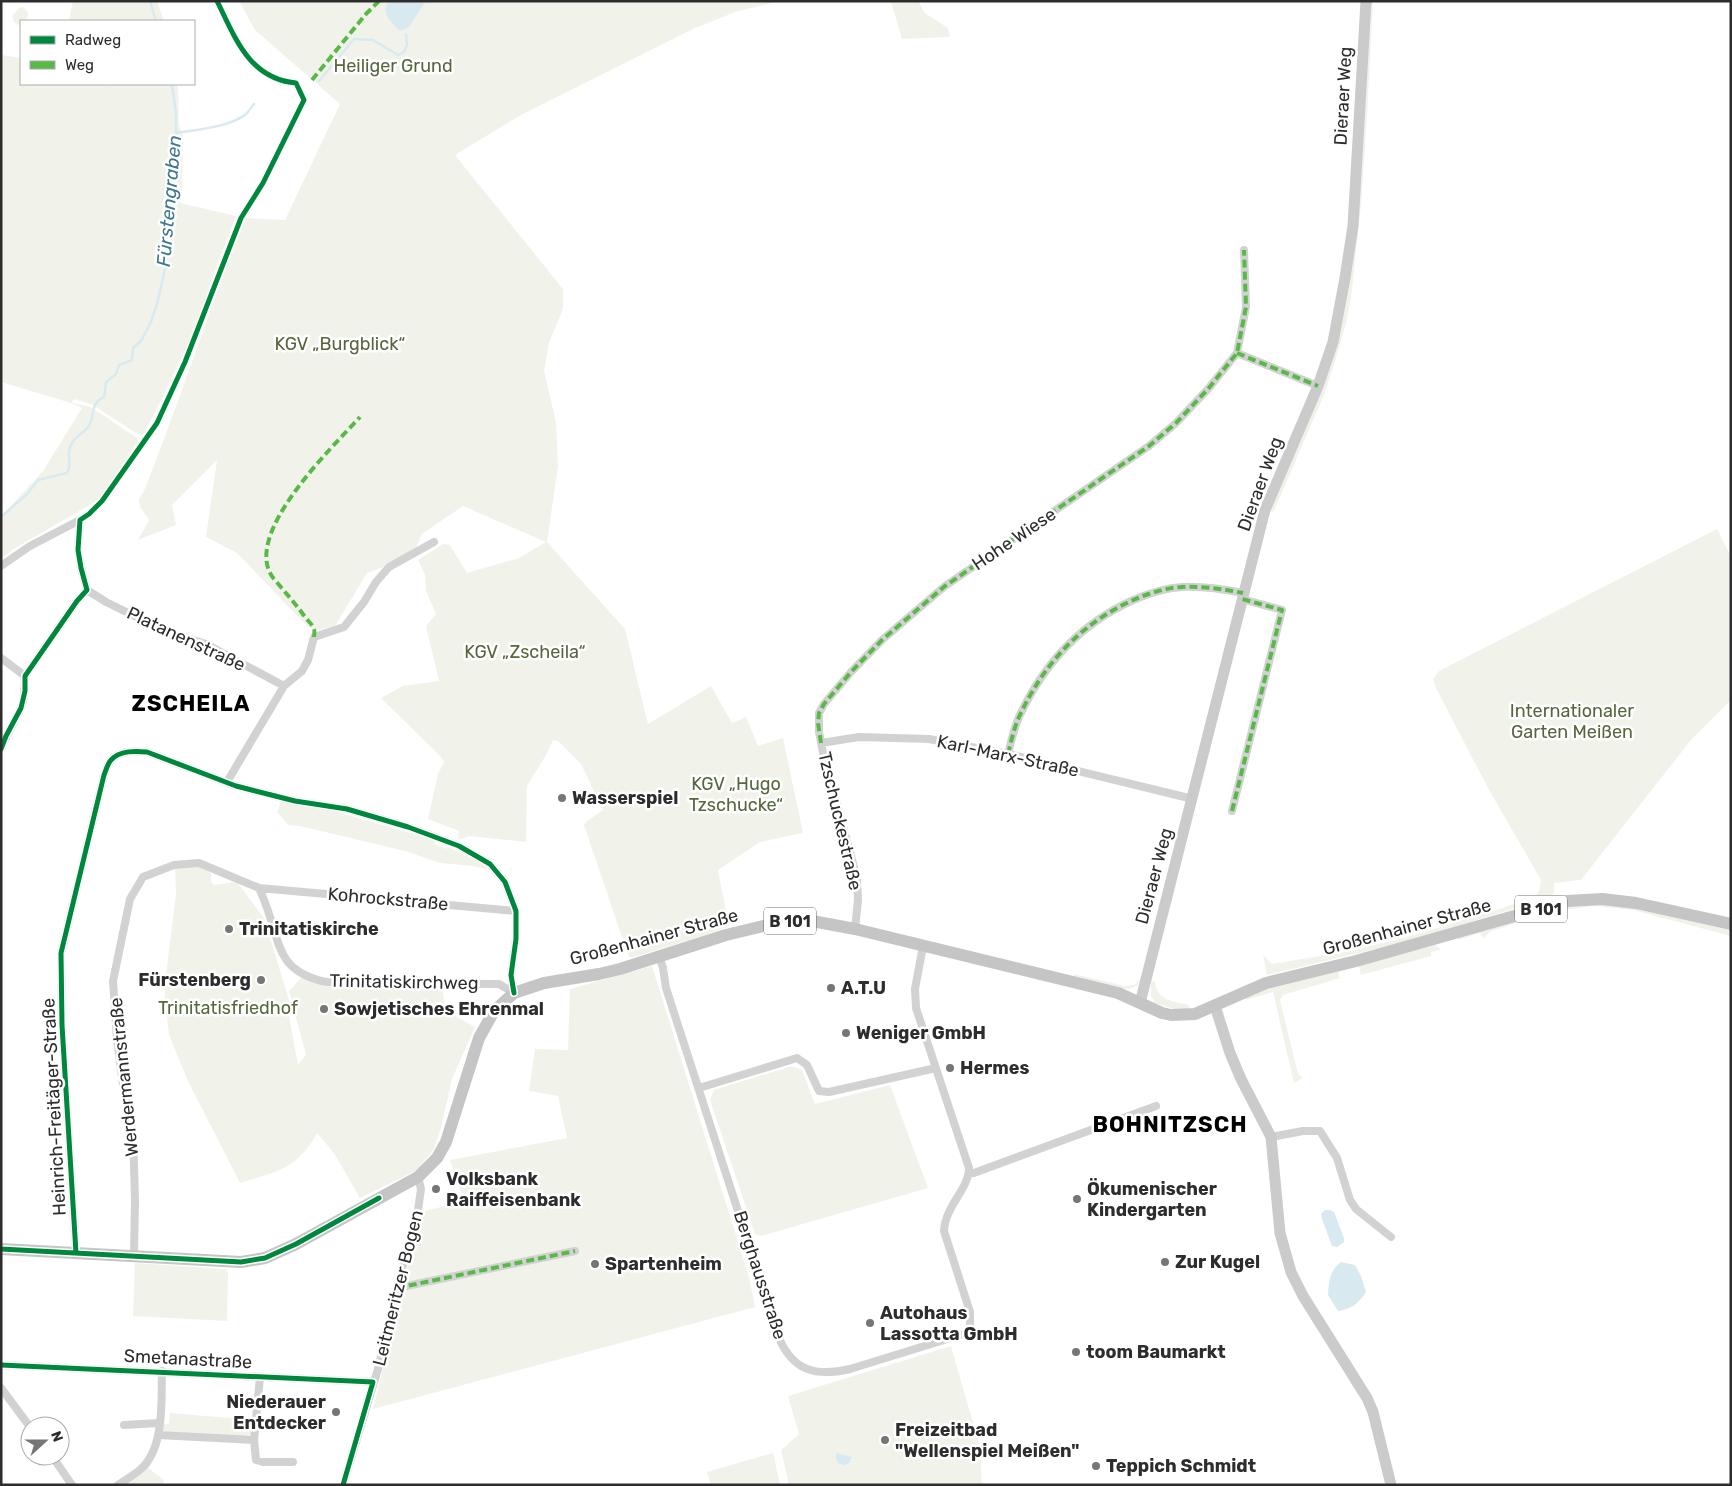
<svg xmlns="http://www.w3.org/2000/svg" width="1732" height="1486" font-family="Rubik,sans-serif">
  <rect width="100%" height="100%" fill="#fff"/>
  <path fill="#f1f3eb" d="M73,1h84l7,20h-95z
    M239,1h542l-43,10 -43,17 -176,88 -64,39 108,134v20l-14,34 -5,28 12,51 2,44 -11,76 78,87 23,95 63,-38 21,37 14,-6 12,29 25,-8 20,95 -43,9 -42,28 11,56 -29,11 -70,21 -2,-3 -44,-130 2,-3 17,-12 -22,-46 -23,-23 -5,-1 -7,15 -19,31 -1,56 -57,-6 -11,4 1,-9 -31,-12 10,-45 6,-12 -4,-6 -59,-58 22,-12 36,-5 -13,-55 10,-12 -10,-23 -1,-16 -7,-15 25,-16 7,1 17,28 52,-15 27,-16 -83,-36 -41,28 -9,22 -46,17 -32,53 -17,4 -10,-3 -71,-74 -31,-16 11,-77 -45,45 4,20 -38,15 11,-20 -9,-13 -1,-8 5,-8c36,-90 65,-183 102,-273l39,2 55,-116 -85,-74z
    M888,1h30l7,12 23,15 2,9 -48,2 -10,-34z
    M1370,1h3l-6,116 -6,87 -10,94 -4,21 -9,33 -14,43 -51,118 -5,-5 75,-190z
    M23,7l5,5v5l-4,4h-3v3l-3,1 -4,-3 -2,-6 7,-8z
    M1,55l20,3v26h83l3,2v-2h70c4,15 -2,39 6,52l-1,57 -2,10 56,13 -26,68 -9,32 -37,79 -21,40h-4l-48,-31 -17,-5 -2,4 19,4 46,31 1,3 -38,58 -88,51 -11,9v-42l42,-46 39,-63 -11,-5 -70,-21z
    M1717,529l14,28v143l-40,40 -110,140 -27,3c1,9 0,13 -8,16l-141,43 -138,33 -4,-20 9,9 78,-13 54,-13 99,-30 32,-12 4,-5 2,-11 -52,-90 -53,-102 -3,-9 6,-8z
    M281,802l57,10 86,25 11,5v2l11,5 2,-2 29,14 12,9 -16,-4 -33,-3 -35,-12 -105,-25 -12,-1 -11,-13z
    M199,867l12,6v9l3,3 23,-3 27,36 25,82v16l9,49 8,-10 -17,-64 13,-14 42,11 98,-1 4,24 29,16 -23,52 -11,49 -7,21 -17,21 -57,28 -26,-45 -17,-20c-19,36 -41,39 -77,50l-53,-104 -18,-44 -4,-36v-16l11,-89 -1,-26z
    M1611,904l120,24v8l-98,-26 -39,-4 -31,4 -20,4 -54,18 -5,7 -4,-6 -22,7 1,-2 104,-31z
    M1435,945l6,4 -10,3v4l-70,19 -2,-8 5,-4z
    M652,966l97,311 6,30 -382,102 48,-197 43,-11 -14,-41 117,-22 -9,-42 -29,-5 6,-42 33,1 2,-61z
    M1338,971l2,7 -57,17 -3,5 18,74 5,4 -9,5 -21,-91 -27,8 -1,-3 22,-9z
    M1074,974l51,12 9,-1 7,-7 -4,8 -10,3h-9l-44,-12z
    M1151,981l4,1c2,19 18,19 34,23v4h-15l-19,-6 -4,-7z
    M792,1066l10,4 13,34 75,-19 38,103 -167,48 -6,-2 -45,-134 4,-10z
    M135,1263l91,6 2,4 -1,48 -94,-5z
    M951,1346l29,101 2,38h-193l-8,-35 18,-16 -11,-38z
    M170,1413l83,7v11l-3,3 -6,2 -77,-4 -4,-2v-6h6z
    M773,1453l7,32h-69l-4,-13z
    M147,1467l17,13 -2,5h-39z"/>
  <path fill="#d8eaf0" d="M389,1h37l-17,26 -9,4c-9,-9 -20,-17 -11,-30z
    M1325,1210h5l4,2 10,26v4l-7,5 -5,-1 -10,-27 -1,-5z
    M1341,1262l14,3 6,11 5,16c-7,11 -14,17 -28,19l-10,-16c1,-14 1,-24 13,-33z
    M836,1453l16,4 -3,6 -4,2 -6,-1 -3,-5z"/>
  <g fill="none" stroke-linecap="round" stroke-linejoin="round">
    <path stroke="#d8eaf0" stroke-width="2.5" d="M150,1l6,20
      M319,81l35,-42 19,1 25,15 6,-3 3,-7 -1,-11
      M176,133c19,-3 55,-6 70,-19 3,-2 5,-7 8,-10
      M1,517l27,-24 10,-13 29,-7c5,-8 1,-14 2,-22 2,-13 13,-16 19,-24 8,-11 1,-23 16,-30l2,-15 10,-8 3,-9 13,-5 1,-12 8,-7 10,-19 7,-22 7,-31 8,-68 3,-68v-19l-4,-30"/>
    <path stroke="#d2d2d2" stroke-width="8" d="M1237,353l81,33
      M1,566l29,-20 50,-26 -2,30 3,18 6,22
      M87,590l19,12 59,29 41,13 78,42
      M1,658l24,18
      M25,676l52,-75 10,-11
      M821,743l38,-6 70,2 79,15 185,45
      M1,749c5,-15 14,-27 20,-41 4,-10 4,-21 4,-32
      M1008,754c3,-12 6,-26 11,-37 24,-52 60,-92 112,-116 16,-7 33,-13 51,-14 21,-1 41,2 61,6
      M227,782l57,-96 18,-15 6,-11 6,-23 30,-10 20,-25 12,-20 13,-15 45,-25
      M1232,811l50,-201 -40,-11
      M259,888c4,9 8,19 11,29 10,31 11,52 48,63 8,3 18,2 26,3l155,1 15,9
      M855,929l3,-29 -1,-22 -34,-125 -4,-21v-19l5,-9 27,-32 31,-32 63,-54 204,-140 27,-23 32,-34 29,-36 9,-46 -2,-57
      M659,956l4,12 3,20 113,350c14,33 37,39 71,31l120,-37v-20l-26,-81c1,-25 25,-42 25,-63l-53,-160 -1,-19 8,-43
      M699,1088l98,-30 10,7 12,26 10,1 107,-24
      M1271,1137l32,-6h17l17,27 13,42 6,9 35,28
      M969,1173h5l182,-67
      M76,1253l-14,-228 -1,-72 43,-178c2,-5 4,-12 7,-15 9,-10 25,-9 36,-8l89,34 59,15 52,8 61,18 51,19 31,18 15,18 11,29v28l-5,36 3,18
      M134,1256l1,-56 -2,-68 -10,-47 -6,-46 -4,-58 17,-82 13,-22 31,-12 25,-2 60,25 257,23
      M397,1288l178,-37
      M1,1365l372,17
      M1,1388l29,39
      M124,1425l35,-2
      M158,1435l96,5 2,20 7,2h30
      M254,1440l6,-63
      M52,1456l20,29
      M118,1485c7,-5 16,-10 23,-16 24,-22 20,-68 21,-98
      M343,1485l35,-116 22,-93 17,-59 4,-28 -3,-12"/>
    <path stroke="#cbcbcb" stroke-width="11" d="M1140,1003l125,-493 53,-124 15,-44 12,-64 8,-52 13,-225
      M1215,1006l15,47 11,26 30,58 9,96 11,39 12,24 64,102 6,14 18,73"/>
    <path stroke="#c5c5c5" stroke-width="12" d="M1,1249l240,13 24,-4 31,-14 122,-67 19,-19 9,-16 33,-104 15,-27 20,-18 30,-10 55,-9 21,-5 106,-34 54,-13 27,-2 48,9 263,64 44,20 9,2 24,-1 71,-31 90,-22 211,-60 35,-2 34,4 95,21"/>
    <path stroke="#58b947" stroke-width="4" stroke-dasharray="8 4" stroke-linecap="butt" d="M312,80l54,-66 13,-13
      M1237,353l81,33
      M314,637c0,-2 1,-5 0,-8 -1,-4 -6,-8 -9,-12 -10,-14 -20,-25 -31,-38 -35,-43 59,-132 86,-162
      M821,743l-3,-20 1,-10 5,-9 27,-32 31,-32 63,-54 204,-140 27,-23 32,-34 29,-36 9,-46 -2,-57
      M1008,754c3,-12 6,-26 11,-37 24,-52 60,-92 112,-116 16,-7 33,-13 51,-14 21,-1 41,2 61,6
      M1232,811l50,-201 -40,-11
      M397,1288l178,-37"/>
    <defs>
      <path id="cycleway" d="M1,749l5,-13 15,-28 4,-17v-15l52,-75 10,-11 -6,-22 -3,-18 2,-30 9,-6 13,-13 55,-78 28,-61 56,-144 22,-35 41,-83 -8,-17c-47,-4 -61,-46 -79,-82
        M1,1249l240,13 24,-4 31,-14 83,-46
        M76,1253l-14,-228 -1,-72 43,-178c2,-5 4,-12 7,-15 9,-10 25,-9 36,-8l89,34 59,15 52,8 61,18 51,19 31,18 15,18 11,29v28l-5,36 3,18
        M1,1365l372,17 -30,103"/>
    </defs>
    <use href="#cycleway" stroke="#fff" stroke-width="8"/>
    <use href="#cycleway" stroke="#00873e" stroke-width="5"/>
  </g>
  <g fill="#767676" stroke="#fff" stroke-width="2">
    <circle cx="562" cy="798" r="5"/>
    <circle cx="229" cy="929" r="5"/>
    <circle cx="261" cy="980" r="5"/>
    <circle cx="831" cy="988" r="5"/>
    <circle cx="324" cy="1009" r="5"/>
    <circle cx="846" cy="1033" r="5"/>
    <circle cx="950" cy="1068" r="5"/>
    <circle cx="436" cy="1189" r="5"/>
    <circle cx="1077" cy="1199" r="5"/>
    <circle cx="1165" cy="1262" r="5"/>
    <circle cx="595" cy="1264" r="5"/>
    <circle cx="870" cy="1323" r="5"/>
    <circle cx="1076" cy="1352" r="5"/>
    <circle cx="336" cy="1412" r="5"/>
    <circle cx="885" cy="1440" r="5"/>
    <circle cx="1096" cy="1466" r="5"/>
  </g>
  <g text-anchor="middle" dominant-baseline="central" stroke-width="5" stroke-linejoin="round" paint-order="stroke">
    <g fill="#fff" stroke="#6c6c6c" stroke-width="1">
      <rect x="1515" y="895.5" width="52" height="27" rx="4"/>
      <rect x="764" y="907.5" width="52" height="27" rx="4"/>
    </g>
    <g font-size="16" font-weight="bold" fill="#2d2d2d">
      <text x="1541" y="909">B 101</text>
      <text x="790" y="921">B 101</text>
    </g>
    <g font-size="18" fill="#56673c" stroke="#fff">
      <text x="393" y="66">Heiliger Grund</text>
      <text x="340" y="344">KGV „Burgblick“</text>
      <text x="525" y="652">KGV „Zscheila“</text>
      <text x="1572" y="711">Internationaler<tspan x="1572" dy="21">Garten Meißen</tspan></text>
      <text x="736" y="784">KGV „Hugo<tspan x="736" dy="21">Tzschucke“</tspan></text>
      <text x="228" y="1008">Trinitatisfriedhof</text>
    </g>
    <g font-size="18" fill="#2d2d2d" stroke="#fff">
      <text transform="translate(1343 96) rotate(-87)">Dieraer Weg</text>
      <text transform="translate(1260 484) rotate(-70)">Dieraer Weg</text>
      <text transform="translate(1014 539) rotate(-34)">Hohe Wiese</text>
      <text transform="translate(186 639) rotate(25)">Platanenstraße</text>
      <text transform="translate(1008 756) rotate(12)">Karl-Marx-Straße</text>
      <text transform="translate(840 821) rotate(77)">Tzschuckestraße</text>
      <text transform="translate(1154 876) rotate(-75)">Dieraer Weg</text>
      <text transform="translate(388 899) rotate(5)">Kohrockstraße</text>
      <text transform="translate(1407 927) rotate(-15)">Großenhainer Straße</text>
      <text transform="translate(654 937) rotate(-15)">Großenhainer Straße</text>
      <text transform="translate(404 982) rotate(1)">Trinitatiskirchweg</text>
      <text transform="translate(124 1077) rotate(-96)">Werdermannstraße</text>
      <text transform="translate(54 1107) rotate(-93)">Heinrich-Freitäger-Straße</text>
      <text transform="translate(760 1275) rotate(72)">Berghausstraße</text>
      <text transform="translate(398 1288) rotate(-76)">Leitmeritzer Bogen</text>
      <text transform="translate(188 1359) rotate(3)">Smetanastraße</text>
    </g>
    <g font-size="18" font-weight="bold" fill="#2d2d2d" stroke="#fff" text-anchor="start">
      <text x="572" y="798">Wasserspiel</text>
      <text x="239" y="929">Trinitatiskirche</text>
      <text x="251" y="980" text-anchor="end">Fürstenberg</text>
      <text x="841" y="988">A.T.U</text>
      <text x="334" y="1009">Sowjetisches Ehrenmal</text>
      <text x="856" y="1033">Weniger GmbH</text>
      <text x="960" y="1068">Hermes</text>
      <text x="446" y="1179">Volksbank<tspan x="446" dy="21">Raiffeisenbank</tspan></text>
      <text x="1087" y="1189">Ökumenischer<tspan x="1087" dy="21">Kindergarten</tspan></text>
      <text x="1175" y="1262">Zur Kugel</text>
      <text x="605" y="1264">Spartenheim</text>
      <text x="880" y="1313">Autohaus<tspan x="880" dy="21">Lassotta GmbH</tspan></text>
      <text x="1086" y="1352">toom Baumarkt</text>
      <text x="326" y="1402" text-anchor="end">Niederauer<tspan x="326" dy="21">Entdecker</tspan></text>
      <text x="895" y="1430">Freizeitbad<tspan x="895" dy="21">"Wellenspiel Meißen"</tspan></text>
      <text x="1106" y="1466">Teppich Schmidt</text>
    </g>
    <g font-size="19" font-style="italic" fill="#3e788c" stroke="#fff">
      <text transform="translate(169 201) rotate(-85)">Fürstengraben</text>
    </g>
    <g font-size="22" font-weight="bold" letter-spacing="1" fill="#000" stroke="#fff">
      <text x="191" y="703">ZSCHEILA</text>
      <text x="1170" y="1124">BOHNITZSCH</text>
    </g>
  </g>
  <rect width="1732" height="1486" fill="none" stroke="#2d2d2d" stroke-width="5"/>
  <rect x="20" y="20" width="175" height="65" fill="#ffffff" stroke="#ababab"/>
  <rect x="30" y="36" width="25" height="8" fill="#00873e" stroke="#ababab"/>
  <text x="65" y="45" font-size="15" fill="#2d2d2d">Radweg</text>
  <rect x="30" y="61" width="25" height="8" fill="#58b947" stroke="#ababab"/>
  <text x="65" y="70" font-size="15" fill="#2d2d2d">Weg</text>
  <g transform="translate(45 1441) rotate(69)"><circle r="24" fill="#ffffff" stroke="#ababab"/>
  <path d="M0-4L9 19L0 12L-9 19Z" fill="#767676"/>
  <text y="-8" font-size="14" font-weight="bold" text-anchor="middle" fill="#2d2d2d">N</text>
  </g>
</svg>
